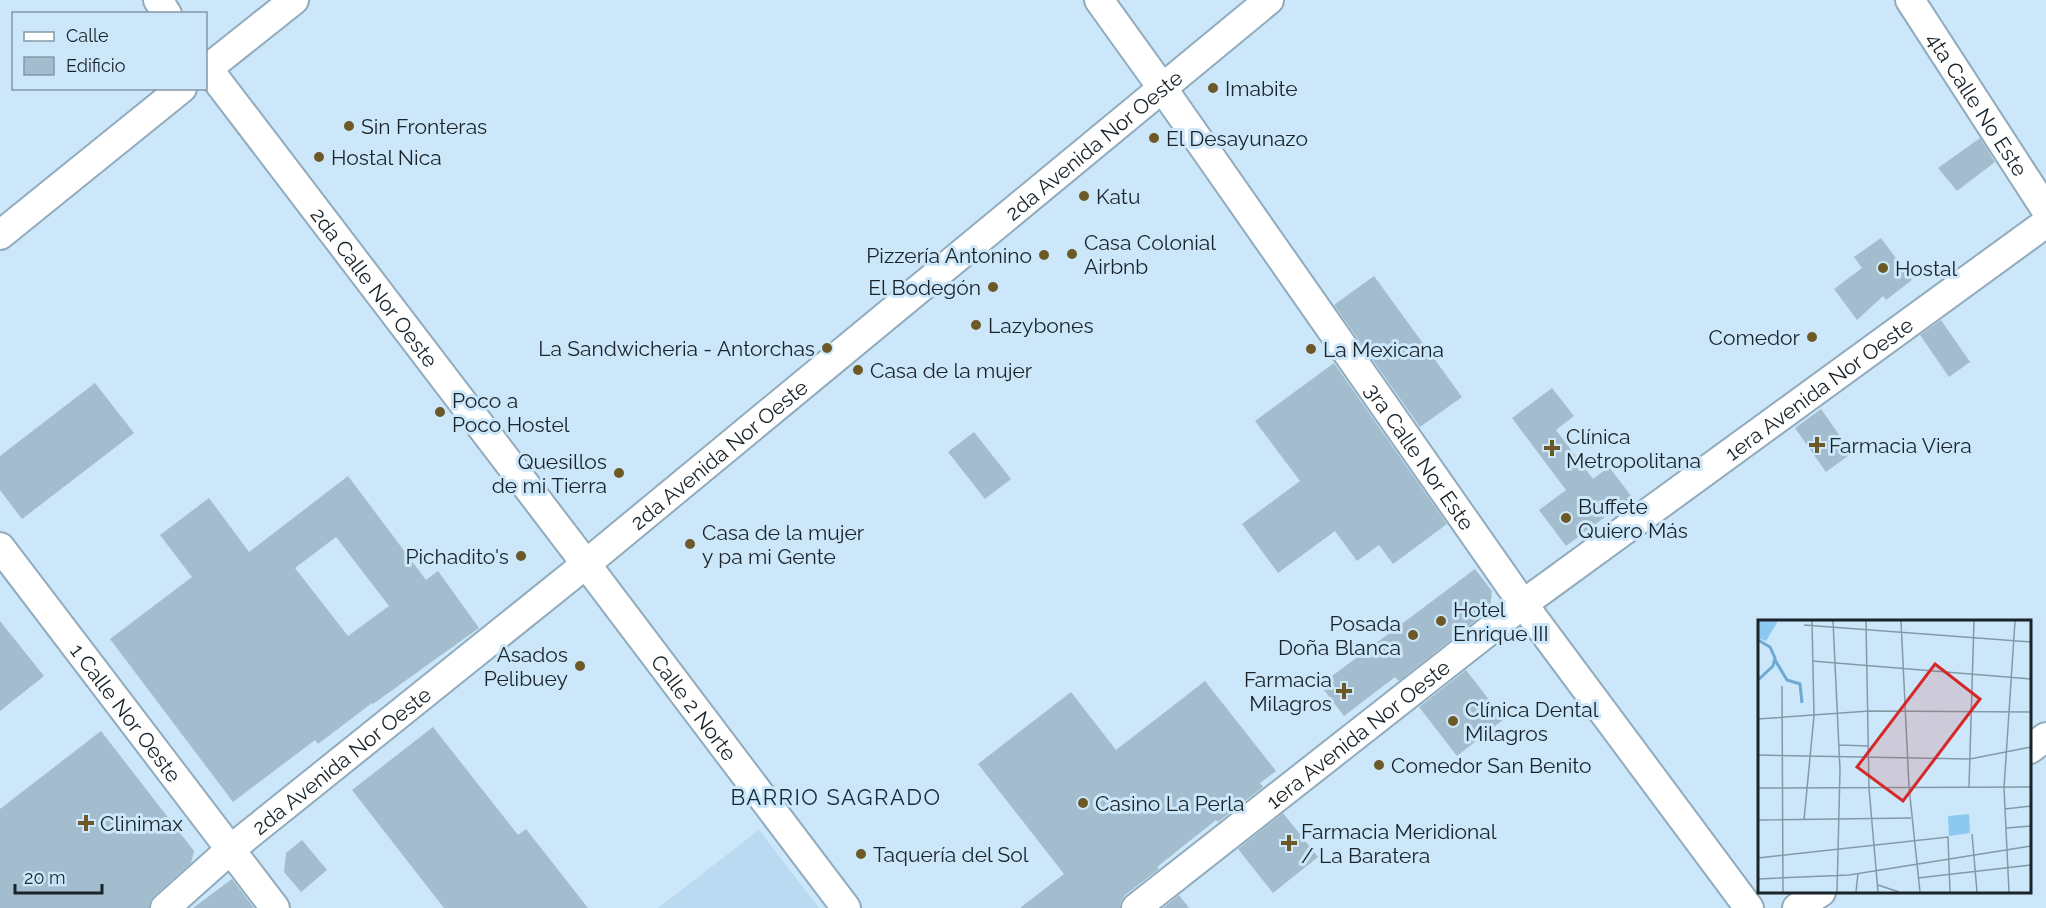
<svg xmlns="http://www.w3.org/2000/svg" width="2046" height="908" viewBox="0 0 2046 908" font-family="Raleway,sans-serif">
<rect width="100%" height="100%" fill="#cce7fa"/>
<path fill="#b9daf1" d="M 759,830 L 819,908 L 658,908 Z"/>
<path fill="#a3bdcf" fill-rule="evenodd" d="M 1980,138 L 1995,162 L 1957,191 L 1938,168 Z
M 1881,238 L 1912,280 L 1886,300 L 1883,296 L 1857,320 L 1834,289 L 1862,268 L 1854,257 Z
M 1374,276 L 1462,397 L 1420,427 L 1334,305 Z
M 1941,320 L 1970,362 L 1949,377 L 1920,335 Z
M 1334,363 L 1447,524 L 1393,564 L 1379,545 L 1357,561 L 1335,531 L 1278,573 L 1242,524 L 1300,481 L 1255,421 Z
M 95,383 L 134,433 L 22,519 L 0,490 L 0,456 Z
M 1552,388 L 1574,416 L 1556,430 L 1593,479 L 1609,467 L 1632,497 L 1566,546 L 1539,510 L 1566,490 L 1512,418 Z
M 1821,409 L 1852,453 L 1826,472 L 1795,428 Z
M 974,432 L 1011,479 L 985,499 L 948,452 Z
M 348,476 L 426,580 L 438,571 L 479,628 L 373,704 L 372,703 L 318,744 L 315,740 L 233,802 L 110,639 L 192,577 L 160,535 L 209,498 L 249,552 ZM 336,537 L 389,606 L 348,636 L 295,568 Z
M 1475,569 L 1492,591 L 1490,609 L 1399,681 L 1395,677 L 1344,716 L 1320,685 Z
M 0,621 L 44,676 L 0,711 Z
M 1466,670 L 1504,719 L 1457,756 L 1419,707 Z
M 1205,681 L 1276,771 L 1260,783 L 1263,787 L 1218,822 L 1216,820 L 1157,867 L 1159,869 L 1125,895 L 1121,901 L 1120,908 L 1020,908 L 1064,874 L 978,764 L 1071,692 L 1116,750 Z
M 433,727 L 518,835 L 526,829 L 588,908 L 444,908 L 352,790 Z
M 101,731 L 194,851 L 191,863 L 154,896 L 150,902 L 149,908 L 0,908 L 0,809 Z
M 1283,813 L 1318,857 L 1273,893 L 1238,849 Z
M 302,840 L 327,870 L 301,892 L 284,872 L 286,853 Z
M 232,879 L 254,908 L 193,908 Z
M 1179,895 L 1189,908 L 1163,908 Z"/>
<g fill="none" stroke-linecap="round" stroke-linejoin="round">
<defs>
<g id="minor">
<path d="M 158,0 L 167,14"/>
<path id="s1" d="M 1099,0 L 1163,89 L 1523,604 L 1749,908"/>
<path id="s2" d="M 1910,0 L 2046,210"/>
<path id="s3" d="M 206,66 L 586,564 L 846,908"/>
<path d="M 206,70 L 294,0"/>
<path d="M 0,235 L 182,88"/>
<path id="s4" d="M 0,547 L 275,908"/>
<path d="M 2030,749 L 2046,737"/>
<path id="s5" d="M 165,908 L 231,849 L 586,564 L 1269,0"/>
<path id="s6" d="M 1136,908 L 1523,604 L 2046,223"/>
<path d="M 1797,908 L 1821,892"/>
</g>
</defs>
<use href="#minor" stroke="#91abbd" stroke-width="32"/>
<use href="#minor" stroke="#fff" stroke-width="28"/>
</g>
<g fill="#6c5927" stroke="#cce7fa" stroke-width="2">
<circle cx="1213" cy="88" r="6"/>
<circle cx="349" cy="126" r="6"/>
<circle cx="1154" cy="138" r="6"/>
<circle cx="319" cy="157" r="6"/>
<circle cx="1084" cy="196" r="6"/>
<circle cx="1072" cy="254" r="6"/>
<circle cx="1044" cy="255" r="6"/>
<circle cx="1883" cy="268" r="6"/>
<circle cx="993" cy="287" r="6"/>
<circle cx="976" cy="325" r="6"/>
<circle cx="1812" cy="337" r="6"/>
<circle cx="827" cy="348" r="6"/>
<circle cx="1311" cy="349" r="6"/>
<circle cx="858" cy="370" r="6"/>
<circle cx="440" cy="412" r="6"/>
<path d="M1814 436h6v6h6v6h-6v6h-6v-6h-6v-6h6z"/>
<path d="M1549 439h6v6h6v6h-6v6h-6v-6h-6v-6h6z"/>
<circle cx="619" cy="473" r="6"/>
<circle cx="1566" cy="518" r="6"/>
<circle cx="690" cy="544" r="6"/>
<circle cx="521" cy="556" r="6"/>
<circle cx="1441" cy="621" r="6"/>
<circle cx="1413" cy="635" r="6"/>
<circle cx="580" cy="666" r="6"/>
<path d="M1341 682h6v6h6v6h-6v6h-6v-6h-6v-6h6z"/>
<circle cx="1453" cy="721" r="6"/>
<circle cx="1379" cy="765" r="6"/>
<circle cx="1083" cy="803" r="6"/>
<path d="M83 814h6v6h6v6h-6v6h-6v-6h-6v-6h6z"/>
<path d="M1286 834h6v6h6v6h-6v6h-6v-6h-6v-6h6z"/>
<circle cx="861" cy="854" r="6"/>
</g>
<g text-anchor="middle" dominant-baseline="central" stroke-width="6" stroke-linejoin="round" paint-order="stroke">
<g font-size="21" fill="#192329" stroke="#cce7fa" text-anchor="start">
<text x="1225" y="88">Imabite</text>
<text x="361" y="126">Sin Fronteras</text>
<text x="1166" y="138">El Desayunazo</text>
<text x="331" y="157">Hostal Nica</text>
<text x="1096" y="196">Katu</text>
<text x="1084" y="242">Casa Colonial<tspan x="1084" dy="24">Airbnb</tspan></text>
<text x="1032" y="255" text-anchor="end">Pizzería Antonino</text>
<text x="1895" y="268">Hostal</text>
<text x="981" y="287" text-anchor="end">El Bodegón</text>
<text x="988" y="325">Lazybones</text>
<text x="1800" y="337" text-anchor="end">Comedor</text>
<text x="815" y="348" text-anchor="end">La Sandwicheria - Antorchas</text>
<text x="1323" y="349">La Mexicana</text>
<text x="870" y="370">Casa de la mujer</text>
<text x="452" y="400">Poco a<tspan x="452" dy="24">Poco Hostel</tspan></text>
<text x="1566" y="436">Clínica<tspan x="1566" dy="24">Metropolitana</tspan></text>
<text x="1829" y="445">Farmacia Viera</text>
<text x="607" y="461" text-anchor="end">Quesillos<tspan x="607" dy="24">de mi Tierra</tspan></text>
<text x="1578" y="506">Buffete<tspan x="1578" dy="24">Quiero Más</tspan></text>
<text x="702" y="532">Casa de la mujer<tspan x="702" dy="24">y pa mi Gente</tspan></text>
<text x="509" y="556" text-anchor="end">Pichadito's</text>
<text x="1453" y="609">Hotel<tspan x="1453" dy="24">Enrique III</tspan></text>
<text x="1401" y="623" text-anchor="end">Posada<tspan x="1401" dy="24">Doña Blanca</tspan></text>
<text x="568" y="654" text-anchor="end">Asados<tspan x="568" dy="24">Pelibuey</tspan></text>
<text x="1332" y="679" text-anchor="end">Farmacia<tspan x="1332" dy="24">Milagros</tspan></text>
<text x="1465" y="709">Clínica Dental<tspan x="1465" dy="24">Milagros</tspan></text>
<text x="1391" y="765">Comedor San Benito</text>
<text x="1095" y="803">Casino La Perla</text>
<text x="100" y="823">Clinimax</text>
<text x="1301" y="831">Farmacia Meridional<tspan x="1301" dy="24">/ La Baratera</tspan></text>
<text x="873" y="854">Taquería del Sol</text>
</g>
<g font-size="21" fill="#192329" stroke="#cce7fa">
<text stroke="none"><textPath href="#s2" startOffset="124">4ta Calle No Este</textPath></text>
<text stroke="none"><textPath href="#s5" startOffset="1202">2da Avenida Nor Oeste</textPath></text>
<text stroke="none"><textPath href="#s3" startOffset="278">2da Calle Nor Oeste</textPath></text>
<text stroke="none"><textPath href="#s6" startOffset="858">1era Avenida Nor Oeste</textPath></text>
<text stroke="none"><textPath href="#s5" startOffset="716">2da Avenida Nor Oeste</textPath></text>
<text stroke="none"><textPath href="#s1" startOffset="558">3ra Calle Nor Este</textPath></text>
<text stroke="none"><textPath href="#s3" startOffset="806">Calle 2 Norte</textPath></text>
<text stroke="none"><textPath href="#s4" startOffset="208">1 Calle Nor Oeste</textPath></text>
<text stroke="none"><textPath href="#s6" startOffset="282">1era Avenida Nor Oeste</textPath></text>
<text stroke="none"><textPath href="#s5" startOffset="230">2da Avenida Nor Oeste</textPath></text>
</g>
<g font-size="22" letter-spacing="1.5" fill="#152c3a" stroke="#cce7fa">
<text x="836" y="797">BARRIO SAGRADO</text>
</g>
</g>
<g transform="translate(1758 620)">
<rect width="273" height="273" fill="#cce7fa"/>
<path d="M 0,1 L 20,1 L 8,21 L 0,18 ZM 211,194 L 212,213 L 191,216 L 190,196 Z" fill="#8cc8f0"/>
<path fill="none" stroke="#6da9d1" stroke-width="3" d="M 0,20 L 12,27 L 17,38 L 15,46 L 0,60M 17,40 L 29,60 L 42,64 L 44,83"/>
<path fill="none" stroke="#8499a6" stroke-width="1.5" d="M 75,1 L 82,150 L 79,272M 108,1 L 111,168 L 120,272M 143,1 L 151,167 L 162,272M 46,5 L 273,22M 54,41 L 273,59M 24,66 L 25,272M 0,99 L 111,91 L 273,92M 81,125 L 110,126M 0,135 L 212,139 L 273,127M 211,167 L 216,1M 0,168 L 273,167M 247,189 L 273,186M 0,200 L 153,198M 46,200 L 56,96 L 54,1M 248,208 L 273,206M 214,214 L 219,272M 0,238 L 190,217 L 192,272M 160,258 L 273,245M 0,259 L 91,255 L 273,226M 120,265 L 141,272M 98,272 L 100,253M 251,272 L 246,168 L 257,1"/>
<path fill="#d62828" fill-opacity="0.15" stroke="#d62828" stroke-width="3" d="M 177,44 L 222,79 L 145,181 L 99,147 Z"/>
<rect width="273" height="273" fill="none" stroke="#192329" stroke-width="3"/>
</g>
<rect x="12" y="12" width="195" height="78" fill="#cce7fa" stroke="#8499a6" stroke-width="1.5"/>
<rect x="24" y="32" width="30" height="9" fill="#ffffff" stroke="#8499a6" stroke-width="1.5"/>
<text x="66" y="42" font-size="18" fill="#192329">Calle</text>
<rect x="24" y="57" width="30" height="18" fill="#a3bdcf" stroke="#8499a6" stroke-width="1.5"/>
<text x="66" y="72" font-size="18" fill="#192329">Edificio</text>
<path d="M15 884v9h87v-9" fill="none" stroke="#192329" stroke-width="3"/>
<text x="24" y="884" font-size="18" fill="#192329" stroke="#cce7fa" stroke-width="4.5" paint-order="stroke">20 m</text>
</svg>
